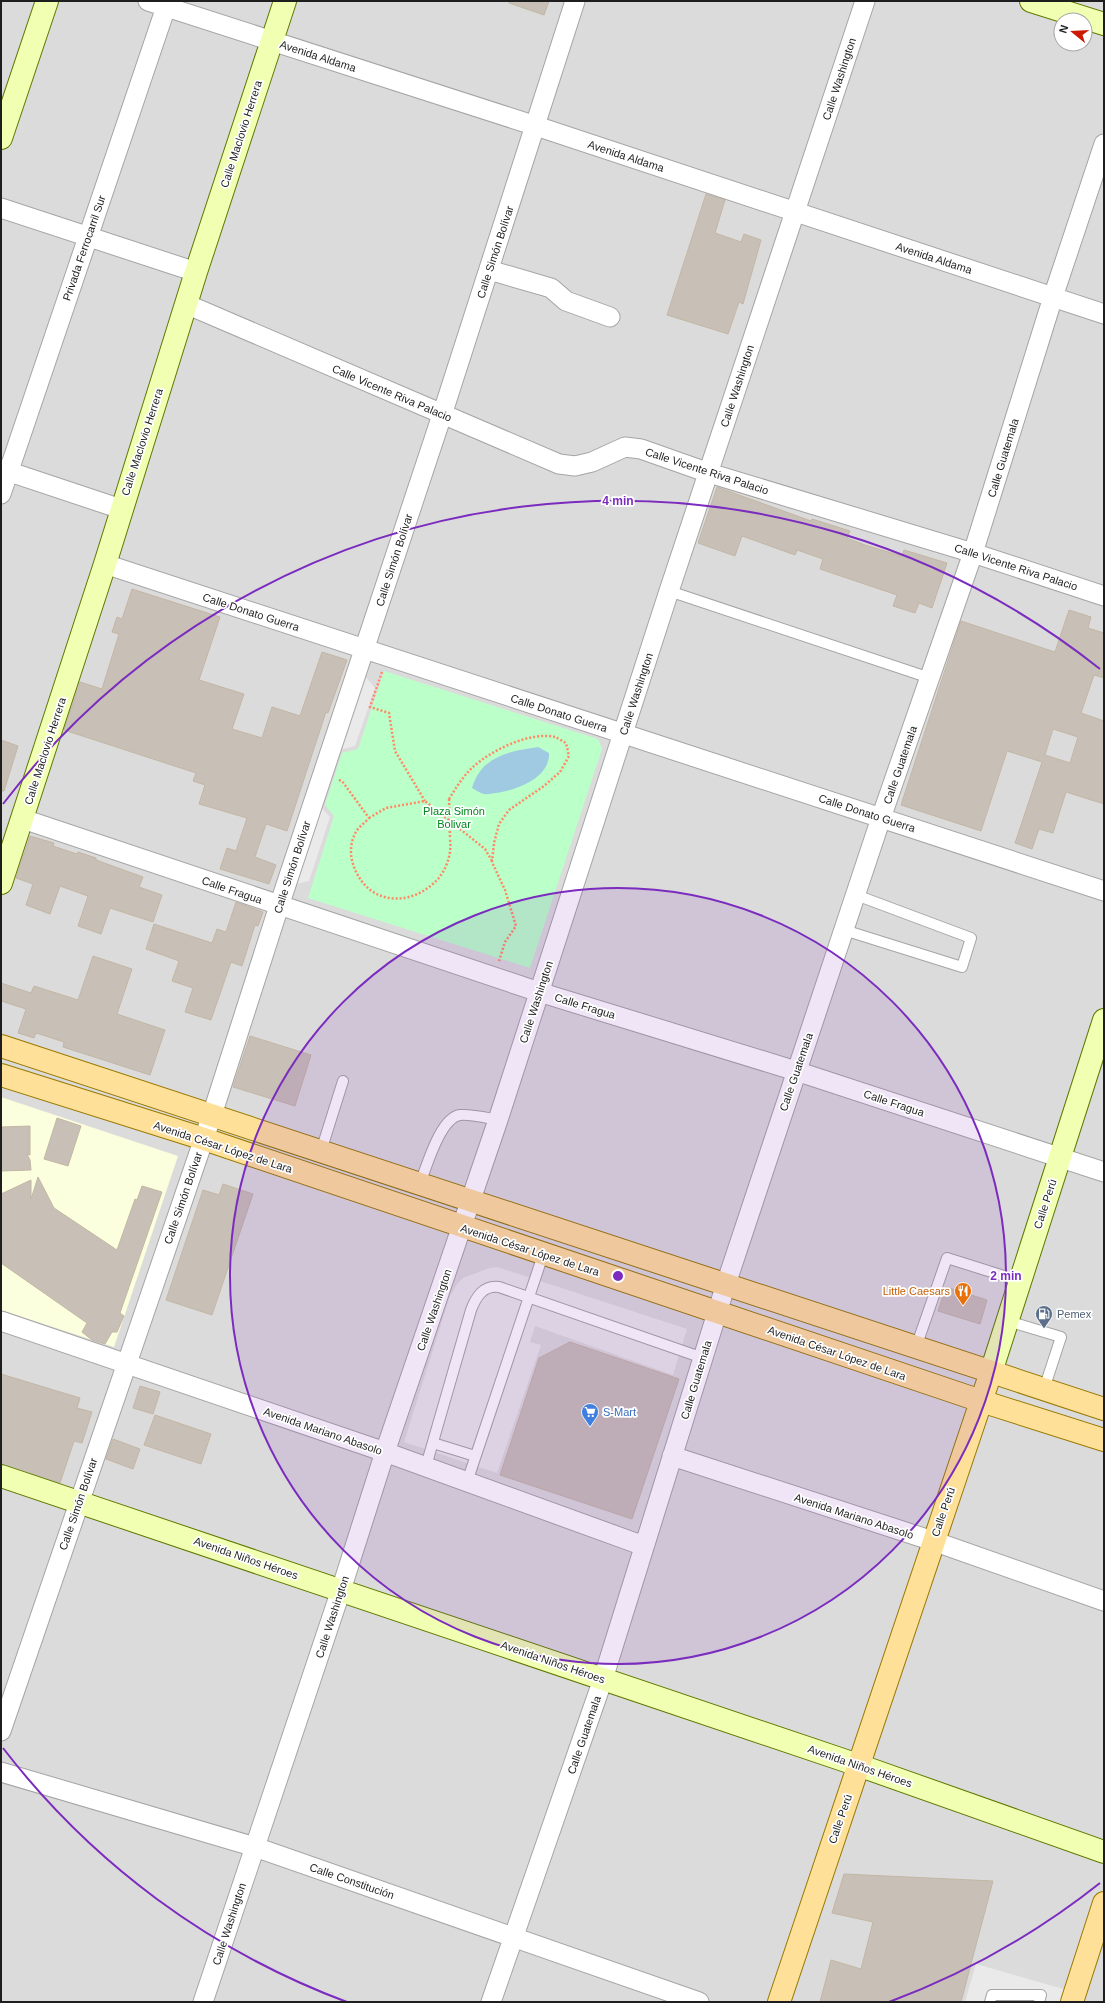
<svg xmlns="http://www.w3.org/2000/svg" width="1105" height="2003" viewBox="0 0 1105 2003" font-family="Arial,sans-serif">
<rect width="100%" height="100%" fill="#f0ede3"/>
<path fill="#dcdbdb" fill-rule="evenodd" d="M 1,1 L 1104,1 L 1104,2002 L 1,2002 ZM 1061,20 L 1085,20 L 1085,44 L 1061,44 Z"/>
<path fill="#fbffdd" d="M 1,1097 L 178,1156 L 114,1347 L 1,1310 Z"/>
<path fill="#bbffc9" d="M 384,671 L 598,739 L 602,749 L 530,968 L 308,898 L 334,816 L 325,805 L 342,753 L 358,749 Z"/>
<path fill="#eaeaea" d="M 364,675 L 375,688 L 355,746 L 339,750 Z
M 320,806 L 330,817 L 309,881 L 292,885 Z
M 497,1267 L 687,1329 L 673,1375 L 535,1326 L 530,1342 L 541,1345 L 497,1473 L 404,1442 L 450,1296 L 457,1284 L 463,1278 L 490,1268 Z
M 976,1964 L 1067,1990 L 1063,2002 L 965,2002 Z"/>
<path fill="#9fcae2" d="M 538,747 L 549,753 C 550,778 517,790 496,793 C 492,793 487,795 484,794 C 480,793 476,790 472,788 C 481,756 510,751 538,747 Z"/>
<path fill="#c8c0b6" stroke="#c3b6a4" fill-rule="evenodd" d="M 509,1 L 549,1 L 544,15 L 509,3 Z
M 706,194 L 725,200 L 715,233 L 741,242 L 744,234 L 761,240 L 743,304 L 739,302 L 728,334 L 667,315 Z
M 717,487 L 811,521 L 812,519 L 850,531 L 847,538 L 865,545 L 902,556 L 904,550 L 947,563 L 932,608 L 919,603 L 915,613 L 893,606 L 897,595 L 820,569 L 823,559 L 797,550 L 795,555 L 742,536 L 735,556 L 698,543 Z
M 132,589 L 220,617 L 199,680 L 244,694 L 232,729 L 262,738 L 272,707 L 300,716 L 322,652 L 347,660 L 328,713 L 326,712 L 287,831 L 266,824 L 255,857 L 276,865 L 269,884 L 220,869 L 227,848 L 236,851 L 247,818 L 199,804 L 205,785 L 193,781 L 196,773 L 64,730 L 80,682 L 102,689 L 119,634 L 112,632 L 117,617 L 122,619 Z
M 1069,610 L 1091,617 L 1088,628 L 1104,633 L 1104,678 L 1094,675 L 1081,713 L 1104,721 L 1104,804 L 1066,792 L 1053,833 L 1039,829 L 1032,849 L 1015,843 L 1042,762 L 1007,751 L 981,831 L 901,805 L 961,621 L 1055,652 ZM 1053,729 L 1078,737 L 1070,763 L 1045,755 Z
M 1,740 L 18,746 L 4,791 L 1,791 Z
M 30,836 L 54,843 L 53,846 L 77,854 L 78,852 L 96,858 L 96,860 L 143,877 L 139,887 L 162,895 L 153,922 L 110,908 L 101,934 L 78,926 L 88,896 L 60,886 L 50,914 L 26,905 L 33,884 L 16,878 Z
M 236,902 L 263,912 L 258,926 L 255,925 L 242,966 L 231,962 L 211,1020 L 185,1012 L 193,988 L 172,981 L 179,961 L 146,949 L 154,924 L 212,943 L 217,929 L 226,932 Z
M 93,956 L 132,969 L 117,1014 L 165,1030 L 150,1075 L 63,1047 L 64,1042 L 36,1033 L 34,1038 L 18,1033 L 26,1009 L 1,1001 L 1,983 L 31,993 L 34,986 L 78,1000 Z
M 250,1036 L 311,1055 L 295,1106 L 233,1087 Z
M 57,1118 L 81,1126 L 68,1166 L 44,1159 Z
M 30,1126 L 30,1155 L 27,1154 L 30,1160 L 31,1170 L 1,1171 L 1,1127 Z
M 38,1177 L 54,1208 L 117,1250 L 135,1199 L 137,1200 L 142,1186 L 162,1192 L 120,1313 L 124,1316 L 117,1332 L 112,1332 L 105,1344 L 92,1340 L 82,1332 L 87,1323 L 1,1263 L 1,1194 L 31,1180 L 31,1199 Z
M 223,1184 L 253,1194 L 212,1315 L 166,1300 L 203,1190 L 219,1195 Z
M 946,1287 L 987,1300 L 980,1324 L 938,1311 Z
M 570,1342 L 679,1379 L 632,1519 L 500,1475 L 539,1358 Z
M 1,1374 L 80,1398 L 77,1408 L 92,1412 L 82,1443 L 74,1441 L 60,1483 L 1,1464 Z
M 140,1386 L 160,1392 L 153,1414 L 133,1408 Z
M 155,1415 L 211,1434 L 201,1464 L 144,1445 Z
M 113,1439 L 140,1449 L 133,1469 L 106,1459 Z
M 844,1874 L 993,1881 L 961,2002 L 820,2002 L 831,1960 L 861,1969 L 873,1922 L 832,1913 Z"/>
<g fill="none" stroke-linecap="round" stroke-linejoin="round">
<defs>
<path id="lane" d="M 669,591 L 930,678
M 844,930 L 962,967 L 971,938 L 856,895
M 321,1151 L 343,1081
M 420,1183 C 427,1166 440,1118 460,1115 C 472,1114 487,1118 498,1120
M 1008,1321 L 1061,1337 L 1044,1389
M 916,1347 L 947,1258 L 1020,1281
M 433,1443 L 475,1456
M 426,1466 L 471,1310 C 476,1297 483,1285 499,1287 L 703,1358
M 467,1482 L 543,1255
M 990,2002 L 992,1995 L 1041,1995 L 1039,2002"/>
<path id="street" d="M 148,1 L 536,126 L 1104,314
M 1,208 L 196,272
M 489,270 L 551,288 L 566,301 L 610,317
M 186,304 L 559,464 L 575,466 L 592,462 L 625,447 L 641,449 L 709,473 L 973,553 L 1104,596
M 1,469 L 121,509
M 1,494 L 168,1
M 105,564 L 1104,891
M 23,819 L 539,992 L 796,1071 L 1104,1172
M 1,1321 L 385,1452 L 644,1546
M 672,1456 L 933,1541 L 1104,1601
M 1,1731 L 212,1115 L 279,906 L 442,415 L 575,1
M 1,1772 L 255,1847 L 699,2002
M 203,2002 L 341,1590 L 385,1452 L 498,1120 L 669,591 L 865,1
M 491,2002 L 603,1679 L 726,1284 L 881,818 L 973,553 L 1053,297 L 1104,144"/>
<path id="secondary" d="M 1031,1 L 1104,24
M 1,138 L 47,1
M 1,883 L 105,564 L 196,272 L 285,1
M 991,1372 L 1104,1020
M 1,1476 L 858,1765 L 1104,1852"/>
<path id="primary" d="M 1,1046 L 1104,1409
M 1,1075 L 204,1139 L 981,1401 L 1104,1440
M 779,2002 L 991,1372
M 1072,2002 L 1104,1903"/>
</defs>
<use href="#lane" stroke="#a5a5a5" stroke-width="12"/>
<use href="#street" stroke="#a5a5a5" stroke-width="21"/>
<use href="#secondary" stroke="#5d7a00" stroke-width="24"/>
<use href="#primary" stroke="#987900" stroke-width="24"/>
<path stroke="#ff8965" stroke-width="2.5" stroke-dasharray="2 2" stroke-linecap="butt" d="M 382,672 L 370,707 L 389,713 L 395,751 L 425,801
M 339,780 L 342,781 L 369,818 C 365,823 357,828 355,834 C 350,843 350,855 353,864 C 366,905 410,909 438,879 C 447,868 452,853 450,839
M 449,799 C 456,788 463,776 473,767 C 490,751 530,731 555,737 C 558,738 562,741 566,743 L 569,756 L 560,772 L 544,786 L 509,810 L 499,824 L 494,843 L 492,862 L 505,890 L 516,926 L 505,942 L 499,961
M 369,818 L 386,808 L 425,801 L 485,849 L 492,861"/>
<use href="#lane" stroke="#fff" stroke-width="10"/>
<use href="#street" stroke="#fff" stroke-width="19"/>
<use href="#secondary" stroke="#f1ffb2" stroke-width="22"/>
<use href="#primary" stroke="#ffe099" stroke-width="22"/>
<path stroke="#ff8965" stroke-width="2.5" stroke-dasharray="2 2" stroke-linecap="butt" d="M 449,799 L 450,839"/>
</g>
<circle cx="618" cy="1276" r="388" fill="#7b2cbf" fill-opacity=".12"/>
<g fill="none" stroke="#7b2cbf" stroke-width="2">
<circle cx="618" cy="1276" r="388"/>
<path d="M1100 1883A775 775 0 0 1 889 2002M347 2002A775 775 0 0 1 3 1748M3 804A775 775 0 0 1 1100 669"/>
</g>
<defs>
<symbol id="restaurant-pin" viewBox="-11 -11 22 30"><path d="M0 17L-7.5 6A9.5 9.5 0 1 1 7.5 6Z" fill="#e8710a" stroke="#fff"/><path d="M-5-6h1v4h1v-4h1v4h1v-4h1v5L-1.5 .5V6h-2V.5L-5-1ZM5-6V6H3V1.5H1.5Q1.5-4 5-6Z" fill="#fff"/></symbol>
<symbol id="fuel-pin" viewBox="-11 -11 22 30"><path d="M0 17L-7.5 6A9.5 9.5 0 1 1 7.5 6Z" fill="#5c6f8a" stroke="#fff"/><path d="M-5.5-6h7V0h2V4h1.3V-2.5L3-4.5l.8-.8L6-3V5H2.5V1h-1V6h-7ZM-4.2-4.7v3.2H.2V-4.7Z" fill="#fff"/></symbol>
<symbol id="supermarket-pin" viewBox="-11 -11 22 30"><path d="M0 17L-7.5 6A9.5 9.5 0 1 1 7.5 6Z" fill="#3f7fe0" stroke="#fff"/><path d="M-6-5.5h2.5l.6 2H6L4.5 2H-2.5L-4.4-4H-6ZM-1.5 3.2a1.3 1.3 0 1 0 .1 0ZM3 3.2a1.3 1.3 0 1 0 .1 0Z" fill="#fff"/></symbol>
</defs>
<g fill-rule="evenodd">
<use href="#restaurant-pin" x="953" y="1281" width="20" height="27"/>
<use href="#fuel-pin" x="1034" y="1304" width="20" height="27"/>
<use href="#supermarket-pin" x="580" y="1402" width="20" height="27"/>
</g>
<g text-anchor="middle" dominant-baseline="central" stroke-width="3.5" stroke-linejoin="round" paint-order="stroke">
<g font-size="11" fill="#1e1e1e" stroke="#fff">
<text transform="translate(318 56) rotate(18)">Avenida Aldama</text>
<text transform="translate(839 79) rotate(-72)">Calle Washington</text>
<text transform="translate(241 134) rotate(-72)">Calle Maclovio Herrera</text>
<text transform="translate(626 156) rotate(18)">Avenida Aldama</text>
<text transform="translate(84 248) rotate(-71)">Privada Ferrocarril Sur</text>
<text transform="translate(495 252) rotate(-72)">Calle Simón Bolívar</text>
<text transform="translate(934 258) rotate(18)">Avenida Aldama</text>
<text transform="translate(737 386) rotate(-72)">Calle Washington</text>
<text transform="translate(392 393) rotate(23)">Calle Vicente Riva Palacio</text>
<text transform="translate(142 442) rotate(-72)">Calle Maclovio Herrera</text>
<text transform="translate(1003 458) rotate(-73)">Calle Guatemala</text>
<text transform="translate(707 471) rotate(18)">Calle Vicente Riva Palacio</text>
<text transform="translate(394 560) rotate(-72)">Calle Simón Bolívar</text>
<text transform="translate(1016 567) rotate(18)">Calle Vicente Riva Palacio</text>
<text transform="translate(251 612) rotate(18)">Calle Donato Guerra</text>
<text transform="translate(636 694) rotate(-72)">Calle Washington</text>
<text transform="translate(559 713) rotate(18)">Calle Donato Guerra</text>
<text transform="translate(45 751) rotate(-72)">Calle Maclovio Herrera</text>
<text transform="translate(900 765) rotate(-71)">Calle Guatemala</text>
<text transform="translate(867 813) rotate(18)">Calle Donato Guerra</text>
<text transform="translate(292 867) rotate(-72)">Calle Simón Bolívar</text>
<text transform="translate(232 890) rotate(19)">Calle Fragua</text>
<text transform="translate(536 1002) rotate(-72)">Calle Washington</text>
<text transform="translate(585 1006) rotate(17)">Calle Fragua</text>
<text transform="translate(796 1072) rotate(-71)">Calle Guatemala</text>
<text transform="translate(894 1103) rotate(18)">Calle Fragua</text>
<text transform="translate(223 1147) rotate(18)">Avenida César López de Lara</text>
<text transform="translate(183 1198) rotate(-71)">Calle Simón Bolívar</text>
<text transform="translate(1045 1204) rotate(-72)">Calle Perú</text>
<text transform="translate(530 1250) rotate(18)">Avenida César López de Lara</text>
<text transform="translate(434 1310) rotate(-71)">Calle Washington</text>
<text transform="translate(837 1353) rotate(19)">Avenida César López de Lara</text>
<text transform="translate(696 1380) rotate(-73)">Calle Guatemala</text>
<text transform="translate(323 1431) rotate(19)">Avenida Mariano Abasolo</text>
<text transform="translate(78 1504) rotate(-71)">Calle Simón Bolívar</text>
<text transform="translate(943 1512) rotate(-71)">Calle Perú</text>
<text transform="translate(854 1516) rotate(18)">Avenida Mariano Abasolo</text>
<text transform="translate(246 1558) rotate(19)">Avenida Niños Héroes</text>
<text transform="translate(332 1617) rotate(-72)">Calle Washington</text>
<text transform="translate(553 1662) rotate(19)">Avenida Niños Héroes</text>
<text transform="translate(584 1735) rotate(-71)">Calle Guatemala</text>
<text transform="translate(860 1766) rotate(19)">Avenida Niños Héroes</text>
<text transform="translate(840 1819) rotate(-71)">Calle Perú</text>
<text transform="translate(352 1881) rotate(19)">Calle Constitución</text>
<text transform="translate(229 1924) rotate(-72)">Calle Washington</text>
</g>
<g font-size="11" fill="#00881d" stroke="#fff">
<text x="454" y="811">Plaza Simón<tspan x="454" dy="13">Bolivar</tspan></text>
</g>
<g font-size="11" fill="#c56008" stroke="#fff" text-anchor="end">
<text x="950" y="1291">Little Caesars</text>
</g>
<g font-size="11" fill="#4e5e75" stroke="#fff" text-anchor="start">
<text x="1057" y="1314">Pemex</text>
</g>
<g font-size="11" fill="#366cbe" stroke="#fff" text-anchor="start">
<text x="603" y="1412">S-Mart</text>
</g>
</g>
<circle cx="618" cy="1276" r="6" fill="#7b2cbf" stroke="#fff" stroke-width="2"/>
<g font-size="12" text-anchor="middle" font-weight="bold" fill="#7b2cbf" stroke="#fff" stroke-width="3.5" stroke-linejoin="round" paint-order="stroke">
<text x="618" y="505">4 min</text>
<text x="1006" y="1280">2 min</text>
</g>
<rect width="1105" height="2003" fill="none" stroke="#1e1e1e" stroke-width="4"/>
<g transform="translate(1073 32) rotate(288)"><circle r="19" fill="#ffffff" stroke="#a5a5a5"/>
<path d="M0-3L7 15L0 10L-7 15Z" fill="#cc1a00"/>
<text y="-6" font-size="11" font-weight="bold" text-anchor="middle" fill="#1e1e1e">N</text>
</g>
</svg>
